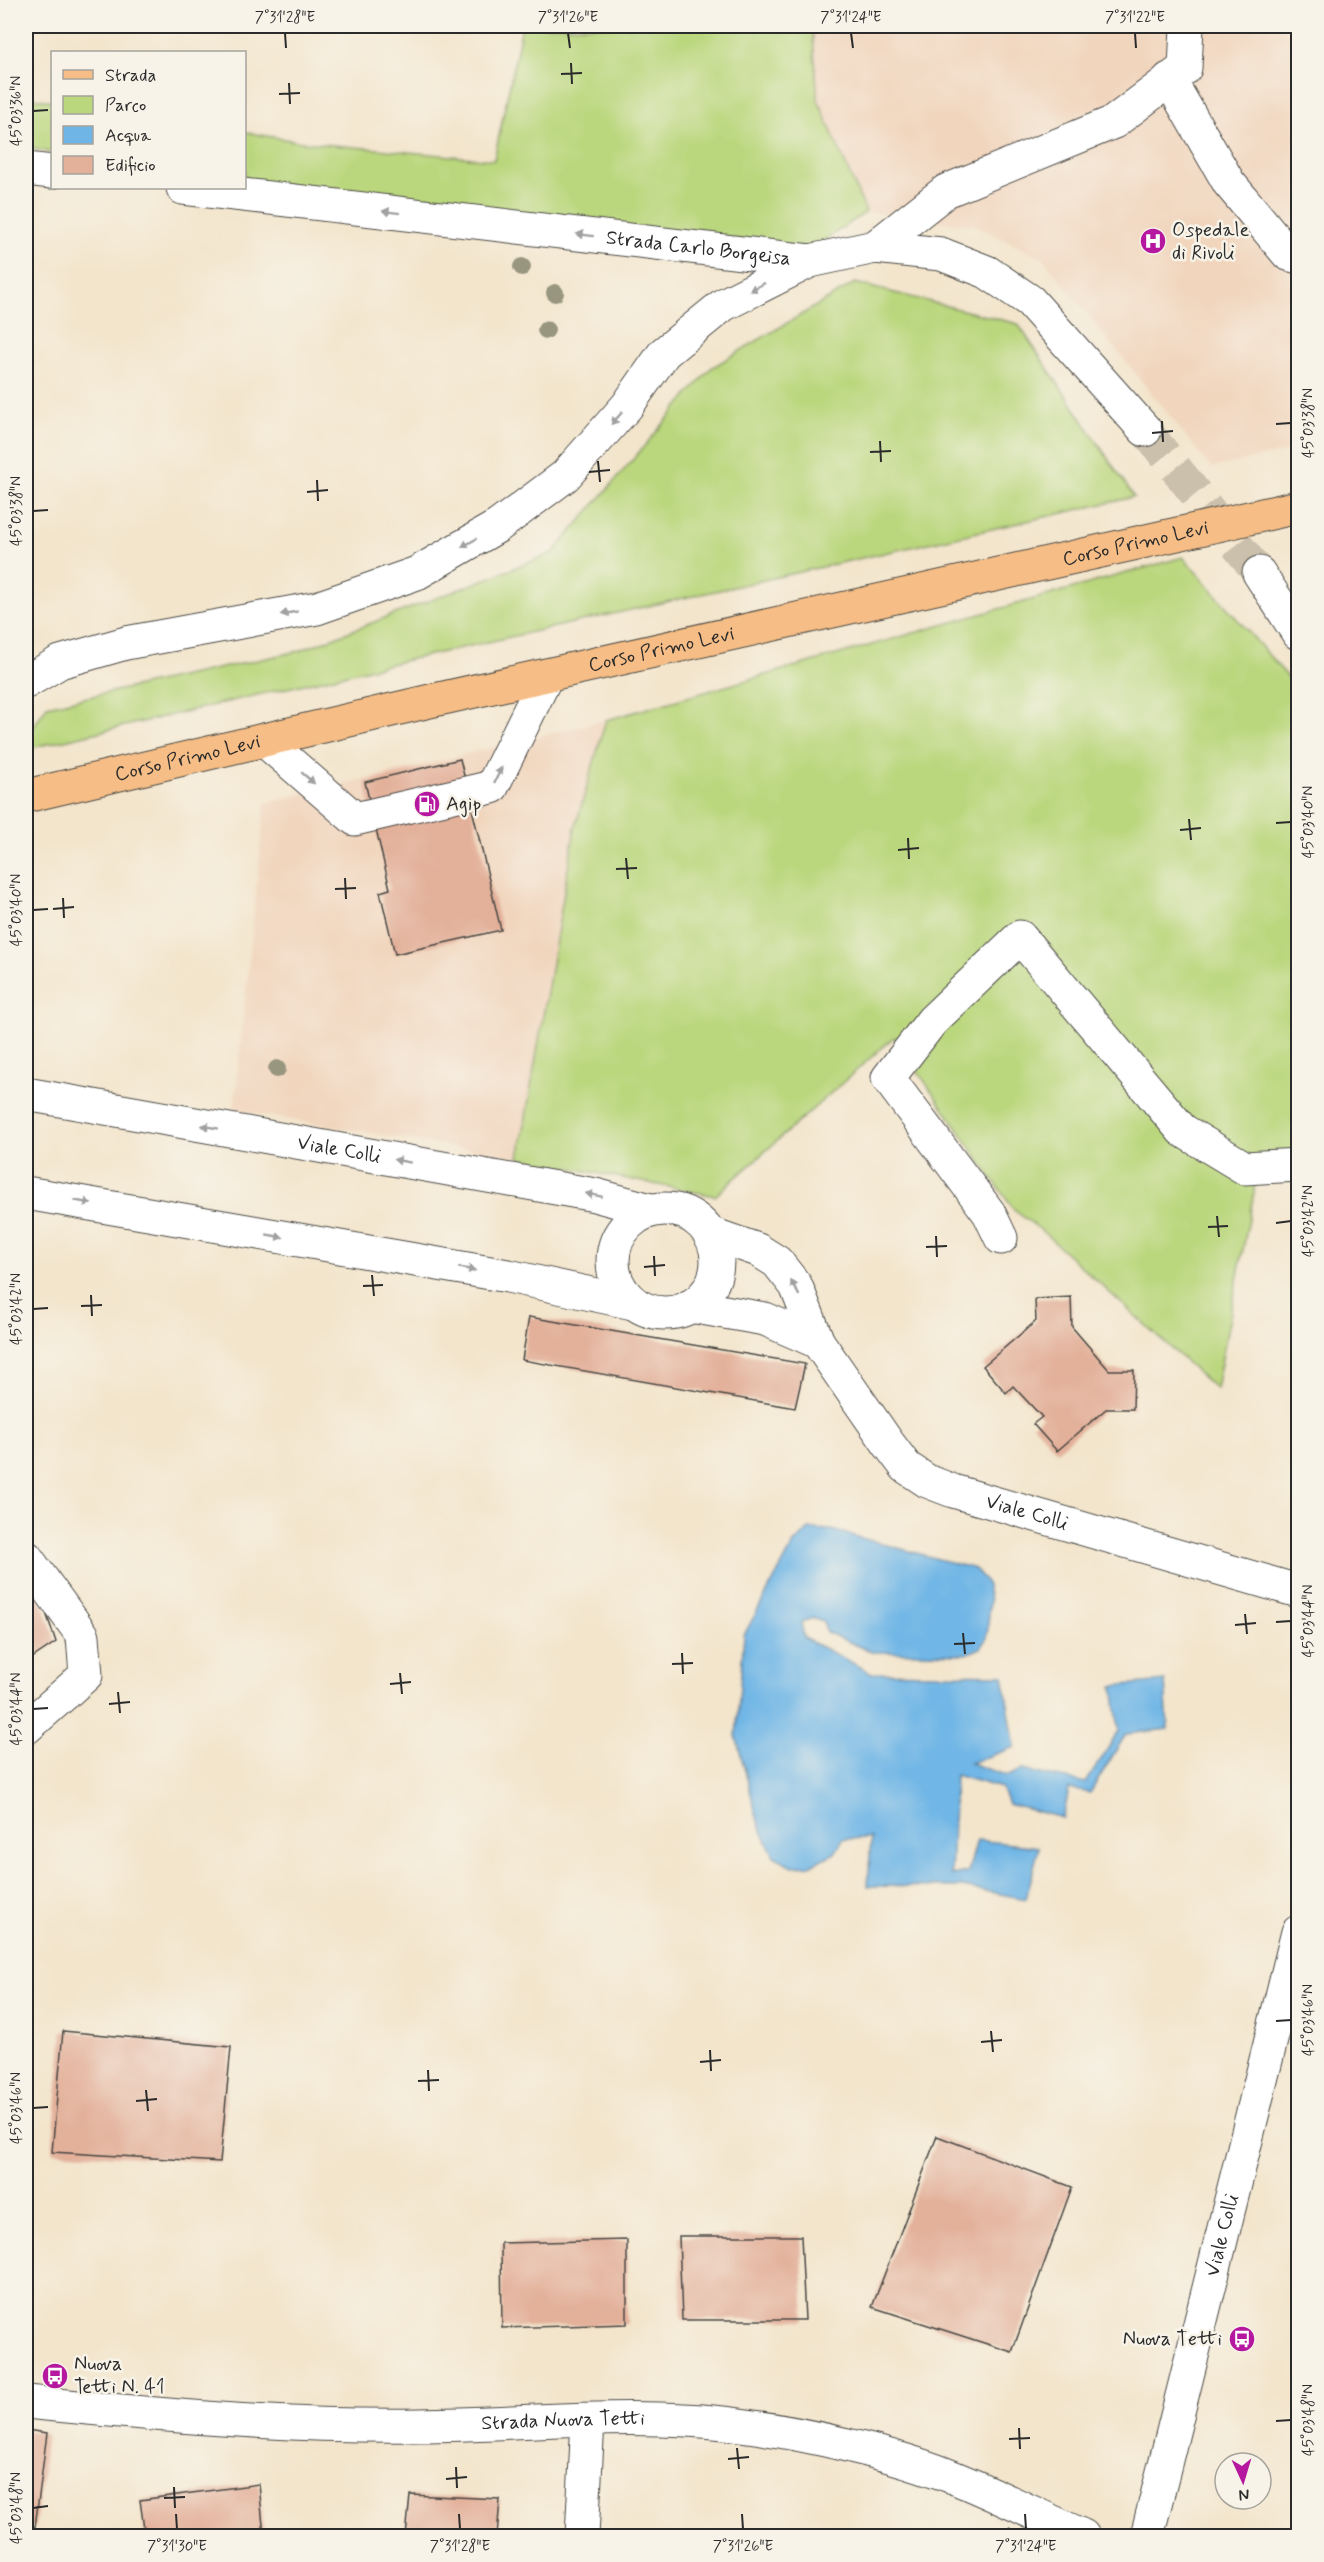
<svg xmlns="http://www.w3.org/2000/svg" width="1324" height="2562" viewBox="0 0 1324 2562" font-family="Mynerve,sans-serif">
<rect width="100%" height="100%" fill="#f7f3e8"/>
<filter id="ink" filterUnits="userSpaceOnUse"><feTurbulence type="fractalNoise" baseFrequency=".0167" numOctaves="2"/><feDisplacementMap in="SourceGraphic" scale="12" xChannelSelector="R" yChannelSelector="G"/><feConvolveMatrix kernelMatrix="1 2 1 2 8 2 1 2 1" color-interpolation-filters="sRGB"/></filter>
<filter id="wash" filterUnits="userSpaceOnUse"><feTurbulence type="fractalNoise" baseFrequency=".008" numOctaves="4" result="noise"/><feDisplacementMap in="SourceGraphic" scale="24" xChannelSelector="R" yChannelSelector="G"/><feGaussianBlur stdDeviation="1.35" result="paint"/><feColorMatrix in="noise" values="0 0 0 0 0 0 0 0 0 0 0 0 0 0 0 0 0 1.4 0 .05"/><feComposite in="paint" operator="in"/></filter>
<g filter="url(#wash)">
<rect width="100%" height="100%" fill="#f3e5cc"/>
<path fill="#f1d5bd" d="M 812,26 L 1298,26 L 1298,449 L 1211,468 L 1043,258 L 974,225 L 866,212 L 818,100 Z
M 606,720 L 575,828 L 519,1158 L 234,1110 L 265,803 Z"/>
<path fill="#bad77d" stroke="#728154" stroke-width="1.5" d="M 522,26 L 812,26 L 818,100 L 866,212 L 813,248 L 245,185 L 244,132 L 301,142 L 494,160 Z
M 26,97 L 52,101 L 52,153 L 26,147 Z
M 855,283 L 1018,324 L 1134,497 L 403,661 L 26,749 L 26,738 L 47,706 L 299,651 L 553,553 L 711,368 Z
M 1183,557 L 1287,676 L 1298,699 L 1298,1157 L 1260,1161 L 1216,1389 L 1042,1231 L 1014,1210 L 894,1037 L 715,1196 L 519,1158 L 575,828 L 606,720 Z"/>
<path fill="#6fb6e6" stroke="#4d7088" stroke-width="1.5" d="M 809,1529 L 832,1530 L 975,1569 L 986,1582 L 990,1600 L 987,1639 L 981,1648 L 967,1654 L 872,1652 L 826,1632 L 823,1621 L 814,1618 L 801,1622 L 804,1638 L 872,1673 L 1003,1675 L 1015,1747 L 970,1763 L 1008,1776 L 1022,1770 L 1086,1783 L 1119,1731 L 1113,1686 L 1165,1681 L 1168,1729 L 1126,1734 L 1090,1793 L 1069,1789 L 1063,1818 L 1008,1804 L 1001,1788 L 955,1775 L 951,1875 L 968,1872 L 977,1840 L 1039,1847 L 1026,1899 L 963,1887 L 868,1886 L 871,1838 L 843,1839 L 835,1853 L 810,1865 L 792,1866 L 774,1856 L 759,1825 L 736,1736 L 744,1635 L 793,1545 Z"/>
<g id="blocks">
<path fill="#e3b09a" d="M 1001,26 L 1063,26 L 1063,27 L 1001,31 Z
M 460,759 L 501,930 L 395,954 L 380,892 L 390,889 L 365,782 Z
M 1071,1297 L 1072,1327 L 1109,1370 L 1134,1370 L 1133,1409 L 1106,1409 L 1057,1451 L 1033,1424 L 1042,1417 L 1013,1386 L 1006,1393 L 983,1366 L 1036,1321 L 1035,1299 Z
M 529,1317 L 805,1364 L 795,1408 L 522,1360 Z
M 26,1584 L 41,1598 L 56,1642 L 26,1662 Z
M 63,2031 L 231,2047 L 220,2162 L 52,2152 Z
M 937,2136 L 1072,2187 L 1012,2352 L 872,2307 Z
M 679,2236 L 801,2236 L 805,2320 L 682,2320 Z
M 627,2240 L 627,2324 L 502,2328 L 501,2243 Z
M 26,2430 L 47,2433 L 35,2527 L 26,2525 Z
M 259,2484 L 264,2536 L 145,2536 L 140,2500 Z
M 410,2495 L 500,2499 L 497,2536 L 406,2536 Z
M 1009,2528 L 1022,2536 L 1003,2536 Z"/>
</g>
</g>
<g filter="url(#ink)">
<use href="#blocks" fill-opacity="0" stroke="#494743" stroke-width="1.5"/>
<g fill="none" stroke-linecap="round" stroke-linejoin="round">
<path stroke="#cbc0ac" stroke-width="33" stroke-dasharray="33 16" stroke-linecap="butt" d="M 1145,430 L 1259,573"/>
<defs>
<g id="minor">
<path d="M 1169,79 L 1229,183 L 1288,254 L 1298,257"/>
<path d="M 26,169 L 52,172"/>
<path id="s1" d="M 183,188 L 810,261 L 875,247 L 941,254 L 987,272 L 1030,301 L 1145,430"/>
<path d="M 875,247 L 946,191 L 1114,122 L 1185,68 L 1187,26"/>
<path d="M 1259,573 L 1298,633"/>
<path d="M 26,682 L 60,662 L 126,643 L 317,608 L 417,573 L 498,526 L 565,476 L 627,406 L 664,353 L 723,305 L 810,261"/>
<path d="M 264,740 L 355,819 L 492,787 L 547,675"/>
<path id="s2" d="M 26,1094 L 595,1195 L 650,1210"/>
<path d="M 26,1193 L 508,1276 L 633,1303"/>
<circle cx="665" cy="1261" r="52"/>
<path id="s3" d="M 709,1233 L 758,1250 L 777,1262 L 796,1286 L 818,1342 L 888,1443 L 906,1467 L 927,1481 L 953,1491 L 1298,1591"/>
<path d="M 1001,1238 L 989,1213 L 888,1078 L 932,1021 L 1020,937 L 1182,1130 L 1245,1168 L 1298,1165"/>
<path d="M 690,1306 L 765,1319 L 818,1342"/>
<path d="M 26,1557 L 83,1636 L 86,1675 L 26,1728"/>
<path id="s4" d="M 26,2402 C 157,2415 288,2427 420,2425 C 526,2424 634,2411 740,2425 C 803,2433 891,2453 950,2476 C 995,2494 1039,2516 1083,2536"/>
<path d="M 582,2536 L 588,2420"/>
<path id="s5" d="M 1147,2536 L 1298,1932"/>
</g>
<g id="major">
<path id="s6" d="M 26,796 L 430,701 L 1298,507"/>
</g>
</defs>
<use href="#minor" stroke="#494743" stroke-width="35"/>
<use href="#major" stroke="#494743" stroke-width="35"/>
<use href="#minor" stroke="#fff" stroke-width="33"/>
<use href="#major" stroke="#f6be86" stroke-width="33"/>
</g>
<g fill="#99967f">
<circle cx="522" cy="267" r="9"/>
<circle cx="555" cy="293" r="9"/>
<circle cx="546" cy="330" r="9"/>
<circle cx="277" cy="1069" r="9"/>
</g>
<defs><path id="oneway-solid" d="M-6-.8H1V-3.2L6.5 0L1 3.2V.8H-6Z" transform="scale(1.5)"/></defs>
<g fill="#a0a0a0">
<use href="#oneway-solid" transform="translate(391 212) rotate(-173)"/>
<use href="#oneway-solid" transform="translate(585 235) rotate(-173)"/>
<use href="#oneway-solid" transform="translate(757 287) rotate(153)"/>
<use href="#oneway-solid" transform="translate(617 418) rotate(132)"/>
<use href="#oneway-solid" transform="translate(469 543) rotate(150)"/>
<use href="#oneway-solid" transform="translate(289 613) rotate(170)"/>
<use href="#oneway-solid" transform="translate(498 775) rotate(-64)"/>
<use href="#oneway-solid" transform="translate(308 778) rotate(41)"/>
<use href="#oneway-solid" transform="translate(210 1127) rotate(-170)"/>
<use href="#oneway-solid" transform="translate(402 1161) rotate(-170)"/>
<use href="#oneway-solid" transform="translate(594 1195) rotate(-168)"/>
<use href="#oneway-solid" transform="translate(83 1202) rotate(10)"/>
<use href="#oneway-solid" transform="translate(275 1236) rotate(10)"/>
<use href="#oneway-solid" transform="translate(467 1269) rotate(10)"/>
<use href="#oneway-solid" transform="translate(795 1288) rotate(-119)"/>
</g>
</g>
<path fill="none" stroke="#2b2b2b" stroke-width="2" d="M 285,33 L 286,48M 568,33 L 570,48M 851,33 L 853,48M 1135,33 L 1136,48M 571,63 L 572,84M 561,74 L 582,73M 289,83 L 290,104M 279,94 L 300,93M 33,111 L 48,110M 1162,421 L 1163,442M 1276,424 L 1291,423M 1152,433 L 1173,431M 880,441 L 881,462M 870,452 L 891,451M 598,461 L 600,482M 589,472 L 610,470M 317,480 L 318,501M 307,492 L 328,490M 33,511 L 48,510M 1189,819 L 1191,840M 1276,823 L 1291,822M 1180,830 L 1201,828M 908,838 L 909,859M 898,850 L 919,848M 626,858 L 628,879M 616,869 L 637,868M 345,878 L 346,899M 335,889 L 356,888M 63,898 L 64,918M 53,909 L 74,907M 33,910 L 48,909M 1217,1216 L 1219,1237M 1276,1223 L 1291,1221M 1208,1227 L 1228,1226M 936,1236 L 937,1257M 926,1247 L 947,1246M 654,1256 L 655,1276M 644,1267 L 665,1265M 372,1275 L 374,1296M 363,1286 L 383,1285M 91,1295 L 92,1316M 81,1306 L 102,1305M 33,1309 L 48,1308M 1245,1614 L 1247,1634M 1276,1622 L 1291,1621M 1235,1625 L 1256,1623M 963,1633 L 965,1654M 954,1644 L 975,1643M 682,1653 L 683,1674M 672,1664 L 693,1663M 400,1673 L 402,1694M 390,1684 L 411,1682M 118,1692 L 120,1713M 109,1704 L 130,1702M 33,1709 L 48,1708M 1276,2021 L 1291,2020M 991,2031 L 993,2052M 981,2042 L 1002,2040M 710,2050 L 711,2071M 700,2062 L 721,2060M 428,2070 L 429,2091M 418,2081 L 439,2080M 146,2090 L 148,2111M 136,2101 L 157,2099M 33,2108 L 48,2107M 1276,2421 L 1291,2420M 1019,2428 L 1020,2449M 1009,2439 L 1030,2438M 737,2448 L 739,2469M 728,2459 L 749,2457M 456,2467 L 457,2488M 446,2479 L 467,2477M 174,2487 L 175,2508M 164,2498 L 185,2497M 33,2508 L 48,2506M 176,2514 L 177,2529M 459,2514 L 460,2529M 742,2514 L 743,2529M 1025,2514 L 1026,2529"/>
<defs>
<symbol id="hospital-disc" viewBox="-11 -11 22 22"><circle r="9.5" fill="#b5179e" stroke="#f7f3e8"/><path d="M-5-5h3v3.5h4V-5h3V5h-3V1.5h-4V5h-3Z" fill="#fff"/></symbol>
<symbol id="fuel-disc" viewBox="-11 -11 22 22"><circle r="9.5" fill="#b5179e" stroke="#f7f3e8"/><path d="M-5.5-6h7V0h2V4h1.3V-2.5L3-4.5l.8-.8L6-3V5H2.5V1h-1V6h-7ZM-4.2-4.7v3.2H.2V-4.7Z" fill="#fff"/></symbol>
<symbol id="bus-disc" viewBox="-11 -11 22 22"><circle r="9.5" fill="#b5179e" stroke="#f7f3e8"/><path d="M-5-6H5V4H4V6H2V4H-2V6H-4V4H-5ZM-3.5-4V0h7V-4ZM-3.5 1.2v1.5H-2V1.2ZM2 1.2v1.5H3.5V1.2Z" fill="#fff"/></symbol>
</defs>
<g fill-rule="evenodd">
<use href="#hospital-disc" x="1138" y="226" width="30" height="30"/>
<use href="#fuel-disc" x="412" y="789" width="30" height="30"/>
<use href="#bus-disc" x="1227" y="2324" width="30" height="30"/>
<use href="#bus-disc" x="40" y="2361" width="30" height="30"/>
</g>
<g text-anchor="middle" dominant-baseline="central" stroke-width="5" stroke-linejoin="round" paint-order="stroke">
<g font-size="20" fill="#2b2b2b" stroke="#f7f3e8" text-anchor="start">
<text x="1172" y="230">Ospedale<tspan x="1172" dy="23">di Rivoli</tspan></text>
<text x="446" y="804">Agip</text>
<text x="1222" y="2339" text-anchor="end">Nuova Tetti</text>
<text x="74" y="2364">Nuova<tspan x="74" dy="23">Tetti N. 41</tspan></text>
</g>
<g font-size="20" fill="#2b2b2b" stroke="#f7f3e8">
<text stroke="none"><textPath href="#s1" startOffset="519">Strada Carlo Borgeisa</textPath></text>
<text stroke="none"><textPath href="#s6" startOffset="1138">Corso Primo Levi</textPath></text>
<text stroke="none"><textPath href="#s6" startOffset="652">Corso Primo Levi</textPath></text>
<text stroke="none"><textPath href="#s6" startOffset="166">Corso Primo Levi</textPath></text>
<text stroke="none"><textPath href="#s2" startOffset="318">Viale Colli</textPath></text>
<text stroke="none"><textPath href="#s3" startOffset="448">Viale Colli</textPath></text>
<text stroke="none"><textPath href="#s5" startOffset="310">Viale Colli</textPath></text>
<text stroke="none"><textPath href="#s4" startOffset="538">Strada Nuova Tetti</textPath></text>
</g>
</g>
<rect width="1324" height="2562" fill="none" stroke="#f7f3e8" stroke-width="66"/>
<rect x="51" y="51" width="195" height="138" fill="#f7f3e8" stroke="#a5a39c" stroke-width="1.5"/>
<rect x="63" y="70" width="30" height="9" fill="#f6be86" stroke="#a5a39c" stroke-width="1.5"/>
<text x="105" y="81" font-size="18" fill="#2b2b2b">Strada</text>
<rect x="63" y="96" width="30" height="18" fill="#bad77d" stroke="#a5a39c" stroke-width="1.5"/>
<text x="105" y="111" font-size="18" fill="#2b2b2b">Parco</text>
<rect x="63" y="126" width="30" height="18" fill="#6fb6e6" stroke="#a5a39c" stroke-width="1.5"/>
<text x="105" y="141" font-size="18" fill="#2b2b2b">Acqua</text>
<rect x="63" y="156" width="30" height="18" fill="#e3b09a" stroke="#a5a39c" stroke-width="1.5"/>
<text x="105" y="171" font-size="18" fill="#2b2b2b">Edificio</text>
<g transform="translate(1243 2481) rotate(176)"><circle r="28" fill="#f7f3e8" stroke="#a5a39c" stroke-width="1.5"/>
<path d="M0-4.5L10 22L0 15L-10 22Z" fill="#b5179e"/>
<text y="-9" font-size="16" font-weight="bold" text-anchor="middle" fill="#2b2b2b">N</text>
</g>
<rect x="33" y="33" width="1258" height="2496" fill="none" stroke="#2b2b2b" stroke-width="2"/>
<g font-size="15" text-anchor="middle" fill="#2b2b2b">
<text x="285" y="22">7°31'28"E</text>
<text x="568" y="22">7°31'26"E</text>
<text x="851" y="22">7°31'24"E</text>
<text x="1135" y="22">7°31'22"E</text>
<text transform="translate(16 111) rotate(-90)" y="5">45°03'36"N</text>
<text transform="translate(1308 423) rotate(-90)" y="5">45°03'38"N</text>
<text transform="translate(16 511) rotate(-90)" y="5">45°03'38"N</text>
<text transform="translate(1308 822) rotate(-90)" y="5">45°03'40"N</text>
<text transform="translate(16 910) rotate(-90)" y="5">45°03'40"N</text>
<text transform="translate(1308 1221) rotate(-90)" y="5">45°03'42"N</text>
<text transform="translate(16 1309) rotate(-90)" y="5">45°03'42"N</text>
<text transform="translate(1308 1621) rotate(-90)" y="5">45°03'44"N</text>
<text transform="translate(16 1709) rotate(-90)" y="5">45°03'44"N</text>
<text transform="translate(1308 2020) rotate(-90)" y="5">45°03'46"N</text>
<text transform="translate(16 2108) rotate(-90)" y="5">45°03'46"N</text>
<text transform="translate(1308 2420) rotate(-90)" y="5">45°03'48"N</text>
<text transform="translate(16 2508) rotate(-90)" y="5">45°03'48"N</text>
<text x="177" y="2551">7°31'30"E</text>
<text x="460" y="2551">7°31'28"E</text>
<text x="743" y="2551">7°31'26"E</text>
<text x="1026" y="2551">7°31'24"E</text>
</g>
</svg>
